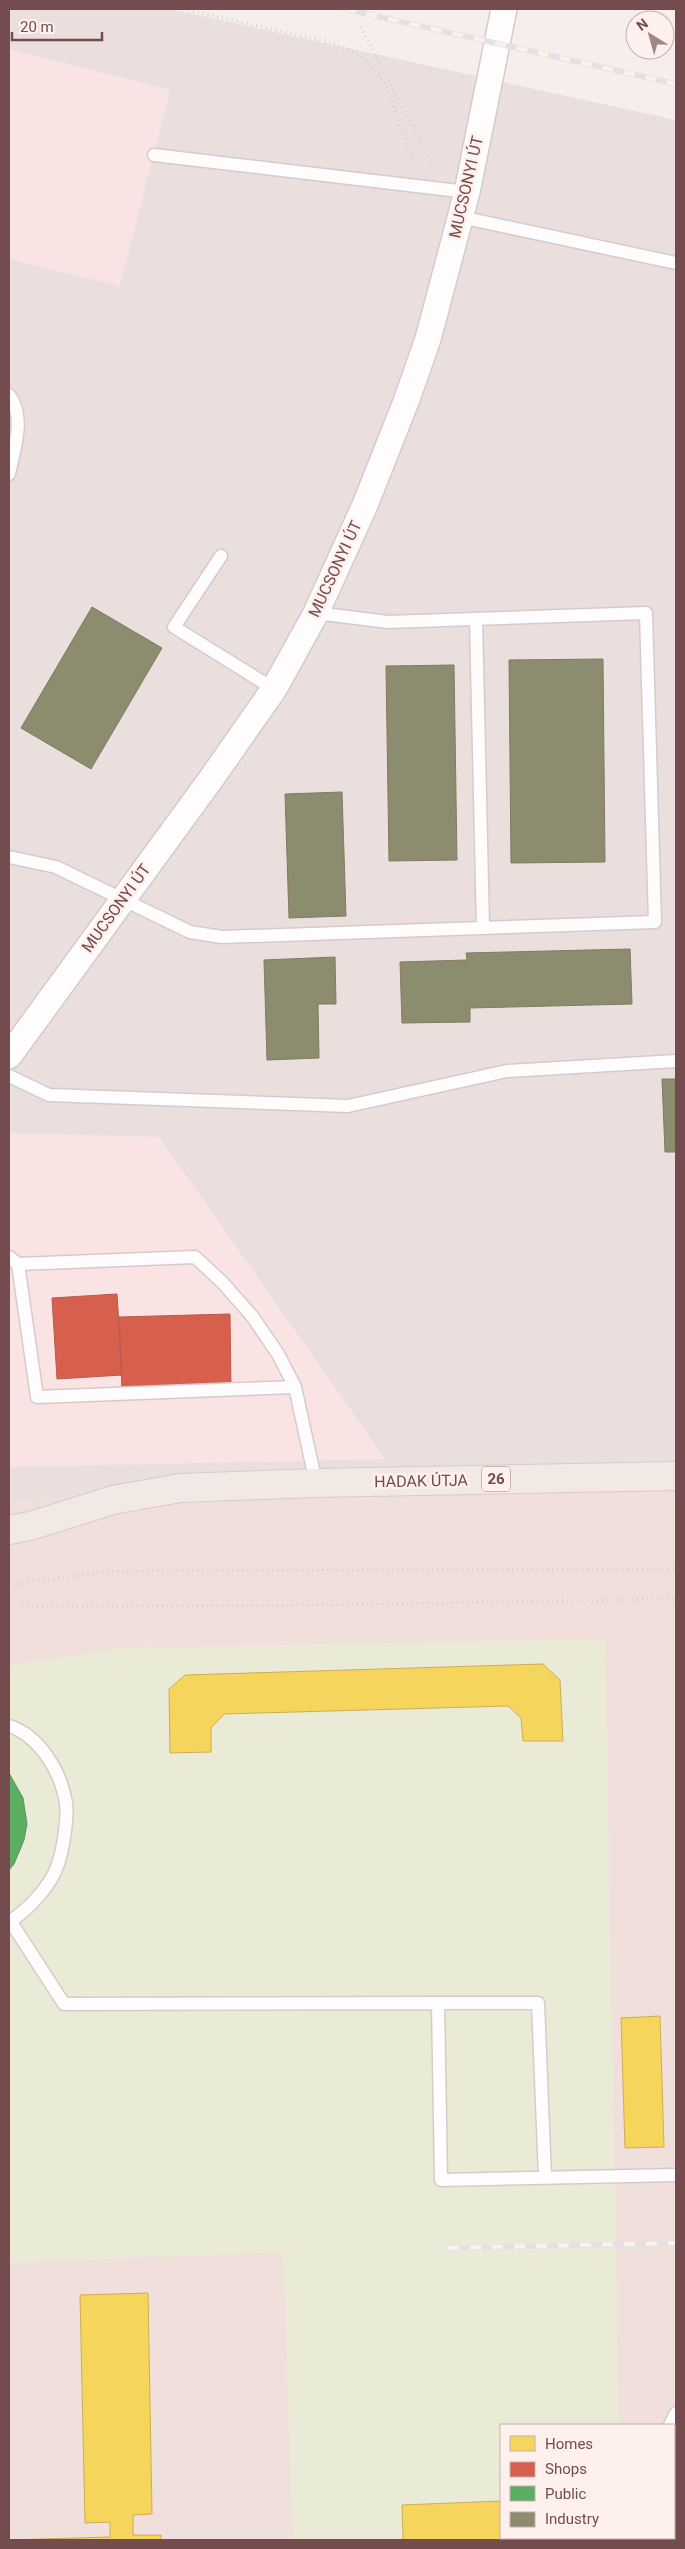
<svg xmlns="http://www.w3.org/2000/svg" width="685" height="2549" viewBox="0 0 685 2549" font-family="Roboto,sans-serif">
<rect width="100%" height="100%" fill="#f6eeeb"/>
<path fill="#f0dfdb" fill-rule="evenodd" d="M 676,1477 L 676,2540 L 9,2540 L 9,1501 ZM 501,2425 L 674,2425 L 674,2538 L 501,2538 Z"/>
<path fill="#f9e3e3" d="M 9,49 L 170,90 L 120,287 L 9,259 Z
M 9,1133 L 159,1137 L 385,1459 L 9,1467 Z"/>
<path fill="#eadfdd" d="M 9,9 L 170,9 L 676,120 L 676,1477 L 9,1501 L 9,1467 L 385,1459 L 159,1137 L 9,1133 L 9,259 L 120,286 L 170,90 L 9,49 Z"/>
<path fill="#eaebd6" d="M 605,1639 L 619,2425 L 501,2425 L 501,2538 L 621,2538 L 621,2540 L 293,2540 L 283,2252 L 9,2263 L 9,1665 L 124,1648 Z"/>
<path fill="#f6d55c" stroke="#cfac58" d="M 543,1664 L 560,1680 L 563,1741 L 523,1741 L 521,1718 L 508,1706 L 224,1714 L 211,1728 L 211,1752 L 170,1753 L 169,1689 L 185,1675 Z
M 660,2016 L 664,2147 L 625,2148 L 621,2018 Z
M 148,2293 L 152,2514 L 133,2515 L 133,2535 L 161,2535 L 161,2540 L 9,2540 L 110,2537 L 110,2522 L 85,2523 L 80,2295 Z
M 501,2501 L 501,2538 L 604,2538 L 604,2540 L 403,2540 L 402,2505 Z"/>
<path fill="#d6604d" stroke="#b95a4d" d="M 117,1294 L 122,1375 L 57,1379 L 52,1298 Z
M 230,1314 L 231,1387 L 122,1390 L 119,1317 Z"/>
<path fill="#5aae61" stroke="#62915b" d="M 9,1773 L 23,1798 L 27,1824 L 24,1840 L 14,1864 L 9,1870 Z"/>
<path fill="#8c8c6e" stroke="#857964" d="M 92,607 L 162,648 L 91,769 L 21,728 Z
M 603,659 L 605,862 L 511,863 L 509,660 Z
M 454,665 L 457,860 L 389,861 L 386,666 Z
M 342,792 L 346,916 L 289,918 L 285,794 Z
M 630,949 L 632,1004 L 470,1008 L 470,1022 L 402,1023 L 400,962 L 467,960 L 466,953 Z
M 335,957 L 336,1004 L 318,1004 L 319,1058 L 267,1060 L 264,960 Z
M 662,1079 L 676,1079 L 676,1152 L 665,1152 Z"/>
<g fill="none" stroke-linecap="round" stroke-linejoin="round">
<defs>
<path id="lane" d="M 154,155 L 467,192
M 460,217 L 676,263
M 9,395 C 26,417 14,449 9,474
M 221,556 L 174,627 L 274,689
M 476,619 L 483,928
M 9,857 L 56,867 L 190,932 L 222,937 L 655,922 L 646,613 L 388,622 L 316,613
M 9,1076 L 49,1095 L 348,1106 L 507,1071 L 676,1061
M 9,1257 L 18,1264 L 195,1257 L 222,1282 L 252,1316 L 278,1354 L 295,1387 L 316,1483
M 18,1264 L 37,1397 L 295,1387
M 9,1726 C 40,1736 61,1772 66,1803 C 68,1817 63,1850 58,1864 C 51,1886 28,1910 9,1922
M 9,1919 L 64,2004 L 438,2003 L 441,2180 L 676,2175
M 438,2003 L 538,2003 L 545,2177
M 670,2425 L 676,2413
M 661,2538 L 661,2540"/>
<path id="street" d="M 9,1056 L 211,779 L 274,689 L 316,613 L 365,505 L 407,399 L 428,339 L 467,192 L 504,9"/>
<path id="primary" d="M 9,1530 L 30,1526 L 113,1500 L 180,1488 L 316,1483 L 676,1476"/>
</defs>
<use href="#lane" stroke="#d7cbc9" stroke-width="15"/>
<use href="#street" stroke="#d7cbc9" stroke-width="28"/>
<use href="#primary" stroke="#d8cbca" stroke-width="30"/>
<path stroke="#dacece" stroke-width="3" stroke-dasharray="1 4" stroke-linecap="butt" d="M 183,9 L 329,42 L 354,52 L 367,61 L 378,73 L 389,94 L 414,164
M 361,27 L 433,166
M 9,1588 L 27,1582 L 112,1571 L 676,1569
M 22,1606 L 326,1605 L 676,1599"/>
<use href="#lane" stroke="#fefcfc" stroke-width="12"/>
<use href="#street" stroke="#fefcfc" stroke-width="25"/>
<use href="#primary" stroke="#f2e9e5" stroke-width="28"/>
<defs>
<path id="rail" d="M 345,9 L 676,84
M 448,2248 L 676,2243"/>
</defs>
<use href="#rail" stroke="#e3e1e5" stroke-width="5.5"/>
<use href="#rail" stroke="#fef0ec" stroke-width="4" stroke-dasharray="11" stroke-linecap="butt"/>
</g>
<g text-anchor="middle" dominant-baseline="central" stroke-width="5" stroke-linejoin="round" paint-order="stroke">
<rect fill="#fef0ec" stroke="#9d7d7d" stroke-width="1" x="482" y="1466.5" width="28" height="25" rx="4"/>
<g font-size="15" font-weight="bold" fill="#744c4d">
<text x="496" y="1479">26</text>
</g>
<g font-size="16" fill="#744c4d" stroke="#fef0ec">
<text transform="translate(466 187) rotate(-77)">MUCSONYI ÚT</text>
<text transform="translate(335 569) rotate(-65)">MUCSONYI ÚT</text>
<text transform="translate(116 908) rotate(-54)">MUCSONYI ÚT</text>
<text transform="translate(421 1481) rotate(-1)">HADAK ÚTJA</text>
</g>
</g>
<rect width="685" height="2549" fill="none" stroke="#744c4d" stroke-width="20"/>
<rect x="500" y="2424" width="175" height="115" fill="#fef0ec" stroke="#c7aeac"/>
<rect x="510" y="2436" width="25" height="15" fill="#f6d55c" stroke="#c7aeac"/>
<text x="545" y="2449" font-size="15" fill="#744c4d">Homes</text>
<rect x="510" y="2462" width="25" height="15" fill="#d6604d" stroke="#c7aeac"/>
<text x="545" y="2474" font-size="15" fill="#744c4d">Shops</text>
<rect x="510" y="2486" width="25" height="15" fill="#5aae61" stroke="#c7aeac"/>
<text x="545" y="2499" font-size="15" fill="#744c4d">Public</text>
<rect x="510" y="2512" width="25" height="15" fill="#8c8c6e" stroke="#c7aeac"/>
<text x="545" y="2524" font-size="15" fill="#744c4d">Industry</text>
<g transform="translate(650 35) rotate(323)"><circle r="24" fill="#fef0ec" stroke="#c7aeac"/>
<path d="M0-4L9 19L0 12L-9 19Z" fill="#a28584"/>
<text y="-8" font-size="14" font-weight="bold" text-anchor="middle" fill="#744c4d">N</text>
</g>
<path d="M12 32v8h90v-8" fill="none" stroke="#744c4d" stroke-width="2.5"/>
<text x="20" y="32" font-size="15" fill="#744c4d" stroke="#fef0ec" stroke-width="4" paint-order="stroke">20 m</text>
</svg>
